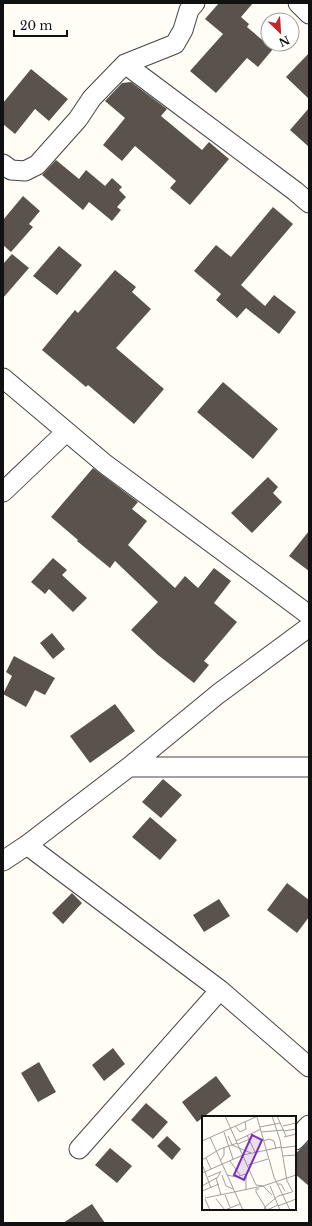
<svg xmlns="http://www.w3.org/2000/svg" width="312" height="1226" viewBox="0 0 312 1226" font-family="'Libre Baskerville',serif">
<rect width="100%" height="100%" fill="#fffdf5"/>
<path fill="#5a524d" d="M 219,3 L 253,3 L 241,17 L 249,24 L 247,27 L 273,49 L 258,67 L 247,58 L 216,93 L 190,71 L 223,34 L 205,19 Z
M 309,53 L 309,99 L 286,77 Z
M 31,69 L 68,99 L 49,121 L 35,109 L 15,134 L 3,124 L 3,103 Z
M 131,82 L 167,109 L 161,116 L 202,150 L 209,142 L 229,159 L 190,205 L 170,188 L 176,181 L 135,146 L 122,161 L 103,145 L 125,118 L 105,101 L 122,83 Z
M 309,108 L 309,147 L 290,130 Z
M 56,160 L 79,179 L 86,170 L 105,186 L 112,178 L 122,187 L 119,190 L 126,197 L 117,207 L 121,210 L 112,221 L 89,202 L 83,210 L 42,175 Z
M 23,196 L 40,211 L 29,224 L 33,227 L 11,252 L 3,245 L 3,220 Z
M 273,207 L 293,224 L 241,285 L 265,306 L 274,295 L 296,312 L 279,334 L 246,308 L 237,318 L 216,300 L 221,294 L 194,271 L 216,245 L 231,257 Z
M 59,246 L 82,265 L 57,295 L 33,276 Z
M 12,254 L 29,268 L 3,298 L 3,264 Z
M 115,270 L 136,287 L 132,292 L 151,309 L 116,348 L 164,389 L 134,424 L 88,385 L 86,387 L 42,350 L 75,310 L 78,313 Z
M 223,382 L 278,429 L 253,459 L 197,412 Z
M 93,468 L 138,502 L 132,509 L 147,521 L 128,545 L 175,588 L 185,576 L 198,588 L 214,568 L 231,581 L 214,603 L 237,622 L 204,661 L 209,665 L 194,683 L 158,655 L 131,630 L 158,602 L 115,561 L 110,568 L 77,541 L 78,540 L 51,517 Z
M 268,477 L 278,487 L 273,493 L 282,502 L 252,533 L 231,513 Z
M 309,531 L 309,571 L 289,556 Z
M 53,558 L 67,570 L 62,575 L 87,598 L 73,612 L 49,589 L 45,594 L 31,582 Z
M 52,633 L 65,649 L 53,659 L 40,643 Z
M 14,656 L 55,678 L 45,695 L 35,690 L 26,707 L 3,694 L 12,676 L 6,672 Z
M 115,704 L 135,731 L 90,763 L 70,736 Z
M 163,779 L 182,795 L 161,818 L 142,802 Z
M 150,817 L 177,840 L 160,860 L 132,837 Z
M 287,883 L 309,900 L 309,917 L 297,933 L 267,910 Z
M 72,893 L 82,903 L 63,924 L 52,913 Z
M 219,899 L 230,916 L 204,932 L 193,915 Z
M 113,1048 L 125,1064 L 104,1081 L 92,1065 Z
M 39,1062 L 56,1092 L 38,1102 L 21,1073 Z
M 216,1076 L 231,1096 L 197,1122 L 182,1102 Z
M 146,1103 L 168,1122 L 153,1139 L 131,1120 Z
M 167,1136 L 181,1149 L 172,1160 L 157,1146 Z
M 309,1141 L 309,1186 L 295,1174 L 295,1154 Z
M 110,1148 L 132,1166 L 117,1183 L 95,1165 Z
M 92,1204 L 105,1223 L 63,1223 Z"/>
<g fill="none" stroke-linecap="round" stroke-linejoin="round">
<defs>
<path id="street" d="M 298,3 L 309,14
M 125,64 L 295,191 L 309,203
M 3,164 L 11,170 L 25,171 L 37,165 L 78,119 L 92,98 L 125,64 L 175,44 L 183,30 L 189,10 L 195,3
M 3,378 L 105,464 L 309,615
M 3,492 L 66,432
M 129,767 L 309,767
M 27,845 L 220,990 L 309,1067
M 3,861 L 27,845 L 129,767 L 218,694 L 309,627
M 295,1140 L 309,1125
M 79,1149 L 220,990"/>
</defs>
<use href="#street" stroke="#444" stroke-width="21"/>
<use href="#street" stroke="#fff" stroke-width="19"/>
</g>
<g transform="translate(202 1116)">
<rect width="94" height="94" fill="#fffdf5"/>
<path fill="none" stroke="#a09f9a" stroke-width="1" d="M 23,0 L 54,69 L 61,70 L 70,79M 70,0 L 78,24 L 85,65 L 91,76M 75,0 L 84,20M 55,1 L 72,61 L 88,94M 33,10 L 38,16 L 44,13 L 43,5M 81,10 L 94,7M 58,11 L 78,7M 82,15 L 94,13M 22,16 L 31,43M 59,16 L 82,14M 45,19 L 53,36M 26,20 L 30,29 L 35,27M 8,21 L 41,94M 82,21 L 94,18M 0,25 L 56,0M 34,25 L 59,13M 61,25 L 67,23 L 72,25 L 74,33M 36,28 L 50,22M 79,32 L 94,30M 81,40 L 94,39M 4,42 L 9,53M 0,44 L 18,33 L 30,29 L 49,37M 18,45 L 22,39 L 22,31M 28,45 L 38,59M 0,48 L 9,72M 46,49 L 66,43M 0,57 L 41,39 L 79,31M 20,59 L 24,70 L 31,73M 25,59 L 34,61 L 44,58 L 44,74M 6,61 L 18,56M 14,62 L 19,79M 75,68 L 79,68 L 83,75M 0,70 L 16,61 L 19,55M 68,70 L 78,94M 57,73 L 54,73 L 54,76 L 65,94M 0,75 L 17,68M 23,79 L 28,91M 3,82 L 61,70 L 94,59M 3,83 L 8,94M 14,83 L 23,94M 76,90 L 94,83M 23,94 L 38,88M 62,94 L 63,91 L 76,80 L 90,76M 65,94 L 76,89"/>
<path fill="#7b2cbf" fill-opacity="0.15" stroke="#7b2cbf" stroke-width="2" d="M 50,19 L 60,24 L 42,64 L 32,59 Z"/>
<rect width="94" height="94" fill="none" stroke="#111" stroke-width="2"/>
</g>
<rect width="312" height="1226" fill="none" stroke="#111111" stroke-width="8"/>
<g transform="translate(280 32) rotate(155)"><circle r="19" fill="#ffffff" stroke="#a0a0a0"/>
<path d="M0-3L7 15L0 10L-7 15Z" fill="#c4262e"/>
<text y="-6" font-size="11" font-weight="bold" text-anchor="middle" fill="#111111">N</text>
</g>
<path d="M14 30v6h53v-6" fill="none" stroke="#111111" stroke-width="2"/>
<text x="20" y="30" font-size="12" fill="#111111" stroke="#ffffff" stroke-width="3" paint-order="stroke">20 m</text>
</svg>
